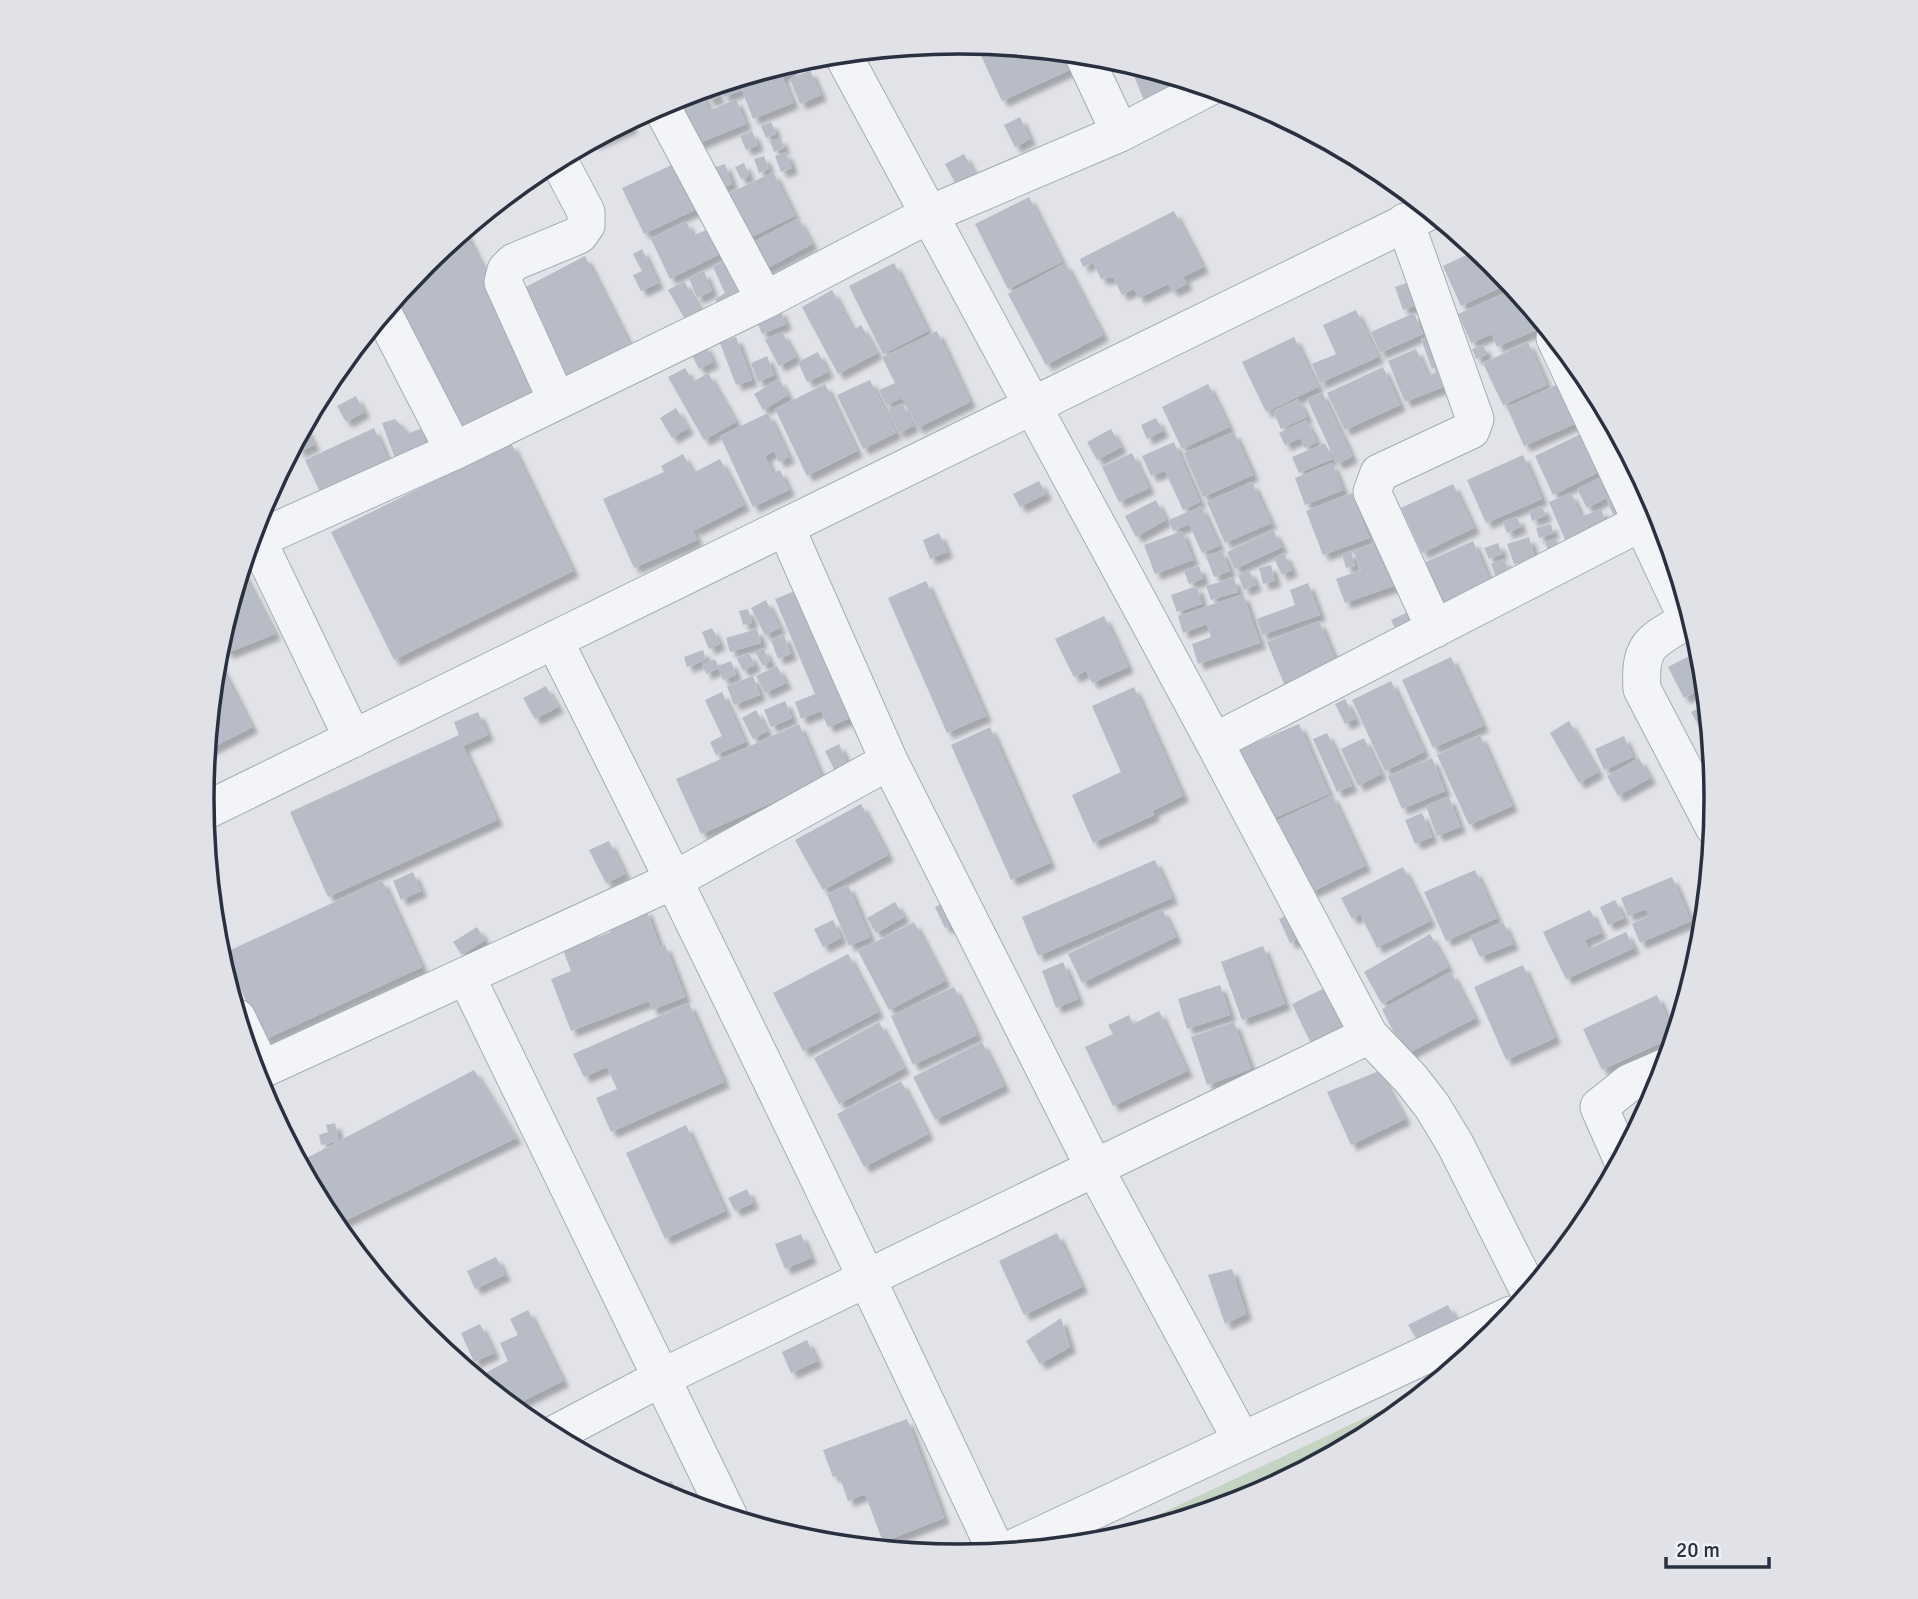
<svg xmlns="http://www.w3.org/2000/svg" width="1918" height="1599" viewBox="0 0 1918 1599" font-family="Signika,sans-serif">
<defs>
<filter id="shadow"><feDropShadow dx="6" dy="6" stdDeviation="2" flood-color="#0004"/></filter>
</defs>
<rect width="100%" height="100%" fill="#e1e3e9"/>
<path fill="#c5d3c2" d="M 1433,1386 L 1380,1430 L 1249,1499 L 1098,1543 Z"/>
<path fill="#b8bcc6" filter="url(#shadow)" d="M 987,45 L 1067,53 L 1074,68 L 1002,101 L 978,49 Z
M 789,63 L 792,71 L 782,76 L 793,103 L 753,119 L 742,90 L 724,97 L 719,84 Z
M 1129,63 L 1194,83 L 1145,103 Z
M 810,70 L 821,95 L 800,104 L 790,79 Z
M 714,86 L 719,97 L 709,101 L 704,89 Z
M 701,91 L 709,111 L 736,99 L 746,124 L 697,144 L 679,100 Z
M 1020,117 L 1030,139 L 1015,147 L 1004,125 Z
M 629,121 L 632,127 L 593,144 L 592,141 Z
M 771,122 L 776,134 L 766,138 L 761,126 Z
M 752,131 L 758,145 L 746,150 L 740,136 Z
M 781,138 L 784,148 L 774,152 L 770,141 Z
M 786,152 L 792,168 L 781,172 L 775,156 Z
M 964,154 L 979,182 L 960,192 L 945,164 Z
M 764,156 L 769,169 L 759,173 L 754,159 Z
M 678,162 L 699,208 L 644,234 L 622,188 Z
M 744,163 L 749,176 L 741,179 L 735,167 Z
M 725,164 L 732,184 L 721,188 L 713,168 Z
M 773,172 L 795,216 L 745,240 L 724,196 Z
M 1029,197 L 1062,262 L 1008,289 L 975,224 Z
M 1174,211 L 1203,267 L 1183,277 L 1187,284 L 1172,291 L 1168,284 L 1139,298 L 1134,289 L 1122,295 L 1113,277 L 1101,279 L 1093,262 L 1083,267 L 1080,259 Z
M 798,218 L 812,244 L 762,271 L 748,245 Z
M 686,221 L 693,236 L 710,228 L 722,253 L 670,279 L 651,239 Z
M 464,230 L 546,392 L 462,434 L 394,299 L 424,264 Z
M 642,249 L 658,283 L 641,291 L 633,275 L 642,271 L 633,254 Z
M 1477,250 L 1495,264 L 1510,283 L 1461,306 L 1443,266 Z
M 585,256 L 630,345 L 567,377 L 522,289 Z
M 728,259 L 746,296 L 719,308 L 715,299 L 725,293 L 713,267 Z
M 894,263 L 928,331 L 883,354 L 849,286 Z
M 1065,263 L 1103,335 L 1046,365 L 1008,294 Z
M 704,271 L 712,291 L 697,298 L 689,278 Z
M 684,281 L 703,315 L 688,324 L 668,290 Z
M 1412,281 L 1420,304 L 1403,310 L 1395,287 Z
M 1515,289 L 1546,326 L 1497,347 L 1492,334 L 1471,343 L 1458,314 Z
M 832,290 L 853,330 L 861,325 L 877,353 L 838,374 L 802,307 Z
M 780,309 L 786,324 L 762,334 L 756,320 Z
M 1356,310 L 1378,357 L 1320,383 L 1312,364 L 1336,354 L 1323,325 Z
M 1414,313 L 1423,334 L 1380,353 L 1371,332 Z
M 937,331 L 970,402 L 917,428 L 902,398 L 886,405 L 879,390 L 895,383 L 882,357 Z
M 782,332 L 796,357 L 779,366 L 765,340 Z
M 1440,332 L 1451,362 L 1432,369 L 1421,339 Z
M 736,337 L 752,380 L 736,385 L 720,343 Z
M 1294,337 L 1318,387 L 1266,412 L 1242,362 Z
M 1528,342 L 1547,385 L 1503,405 L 1483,363 Z
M 705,344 L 713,362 L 699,369 L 690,351 Z
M 1483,345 L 1487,354 L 1476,359 L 1472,349 Z
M 1416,349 L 1428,376 L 1437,372 L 1443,387 L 1405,402 L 1388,361 Z
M 818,352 L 828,372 L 807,382 L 798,362 Z
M 767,356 L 774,375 L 758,382 L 751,363 Z
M 1383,367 L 1400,405 L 1345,430 L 1327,393 Z
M 685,368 L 693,382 L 708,373 L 736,422 L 704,440 L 668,377 Z
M 779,379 L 788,395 L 763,410 L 754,394 Z
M 1569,379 L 1586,419 L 1524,446 L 1507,407 Z
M 870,380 L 896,433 L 863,449 L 837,395 Z
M 825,384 L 857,451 L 807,476 L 775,409 Z
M 1208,384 L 1229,427 L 1182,449 L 1162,407 Z
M 1322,392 L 1352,457 L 1337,464 L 1307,399 Z
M 356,396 L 364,412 L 346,422 L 337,406 Z
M 1298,399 L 1307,417 L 1281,429 L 1273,411 Z
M 902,403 L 913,426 L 899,433 L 888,410 Z
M 676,408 L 688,428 L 672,438 L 660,418 Z
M 768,413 L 789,457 L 779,462 L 774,451 L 765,456 L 773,473 L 780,470 L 789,490 L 753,507 L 720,436 Z
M 1156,418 L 1163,431 L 1147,439 L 1141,425 Z
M 395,419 L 409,433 L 433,424 L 440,444 L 396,461 L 382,423 Z
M 1306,420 L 1317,442 L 1305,448 L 1300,438 L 1285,445 L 1279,433 Z
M 304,425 L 314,445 L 299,452 L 295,442 Z
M 374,428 L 391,467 L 323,498 L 305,460 Z
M 1111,429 L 1121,447 L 1097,460 L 1087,442 Z
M 1591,429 L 1609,467 L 1553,495 L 1535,456 Z
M 1234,432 L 1253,475 L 1203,497 L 1184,453 Z
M 1174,442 L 1200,502 L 1183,510 L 1165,471 L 1151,476 L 1142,456 Z
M 511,443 L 573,571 L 394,660 L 331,532 Z
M 1325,443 L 1332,459 L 1299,473 L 1292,457 Z
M 1132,453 L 1149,488 L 1119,502 L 1102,467 Z
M 683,454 L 693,473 L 720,459 L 744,505 L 695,530 L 690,523 L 697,540 L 634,568 L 603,499 L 664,472 L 661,466 Z
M 1523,455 L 1542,499 L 1486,523 L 1467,480 Z
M 1332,463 L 1343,490 L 1305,505 L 1295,478 Z
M 1613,471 L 1634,514 L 1617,523 L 1606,498 L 1587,508 L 1577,489 Z
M 1039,481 L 1046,494 L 1020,507 L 1013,494 Z
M 1252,482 L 1271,523 L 1225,543 L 1207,502 Z
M 1453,484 L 1474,528 L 1422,553 L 1401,508 Z
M 1352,493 L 1369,538 L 1323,555 L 1306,511 Z
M 1571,493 L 1581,517 L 1601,509 L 1608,527 L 1567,544 L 1549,502 Z
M 1156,500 L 1166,520 L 1136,537 L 1125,516 Z
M 1201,506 L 1219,546 L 1202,553 L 1189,524 L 1173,531 L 1169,520 Z
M 1542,506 L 1546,515 L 1532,521 L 1529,511 Z
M 1517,517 L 1521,527 L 1507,533 L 1503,522 Z
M 1551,524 L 1553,533 L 1539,538 L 1536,528 Z
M 1273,530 L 1282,547 L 1235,569 L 1227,552 Z
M 1182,531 L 1193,560 L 1155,574 L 1144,545 Z
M 939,533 L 947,552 L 930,559 L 923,540 Z
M 1529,537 L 1535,558 L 1514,564 L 1507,544 Z
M 1556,538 L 1560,551 L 1550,555 L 1545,542 Z
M 1386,539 L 1402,583 L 1345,603 L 1336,579 L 1361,570 L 1353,551 Z
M 1473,541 L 1492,585 L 1437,610 L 1417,566 Z
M 1498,543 L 1502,554 L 1489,559 L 1484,548 Z
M 1222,550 L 1230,571 L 1214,577 L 1206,556 Z
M 1351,551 L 1355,566 L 1346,568 L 1342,554 Z
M 1284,553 L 1292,570 L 1282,575 L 1274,558 Z
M 1504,559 L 1510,572 L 1496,577 L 1491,564 Z
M 1271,565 L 1275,581 L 1263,584 L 1259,568 Z
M 1199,566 L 1203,579 L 1189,584 L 1184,571 Z
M 241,569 L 275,634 L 227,653 L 220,638 Z
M 1249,570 L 1256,585 L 1244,590 L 1238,575 Z
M 1234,578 L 1238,592 L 1211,600 L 1206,586 Z
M 926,581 L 986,716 L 947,733 L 888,598 Z
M 1308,583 L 1320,615 L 1262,635 L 1257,619 L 1295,605 L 1290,590 Z
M 1197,586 L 1202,604 L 1177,612 L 1171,595 Z
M 805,587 L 858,715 L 828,727 L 821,711 L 801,719 L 795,702 L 815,694 L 775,599 Z
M 1243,594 L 1260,643 L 1198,664 L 1192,644 L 1211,637 L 1207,624 L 1183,633 L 1178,616 Z
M 766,600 L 780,628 L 765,635 L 751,608 Z
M 748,609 L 752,623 L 743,625 L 739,611 Z
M 1415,609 L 1426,631 L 1402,643 L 1391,620 Z
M 1104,616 L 1128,667 L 1092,683 L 1086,671 L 1074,677 L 1055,639 Z
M 1319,621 L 1339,669 L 1287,691 L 1267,642 Z
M 712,628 L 720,644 L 709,649 L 702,632 Z
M 757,629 L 761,643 L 730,652 L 726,638 Z
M 784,635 L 791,654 L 778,659 L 771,640 Z
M 763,648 L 770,661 L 763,666 L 755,652 Z
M 703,650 L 706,660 L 687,667 L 684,657 Z
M 1701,650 L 1707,700 L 1701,689 L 1684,698 L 1668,667 Z
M 749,653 L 755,665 L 743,671 L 737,659 Z
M 1451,657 L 1483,726 L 1433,748 L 1402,680 Z
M 215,659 L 217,659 L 252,727 L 206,751 Z
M 715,659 L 718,666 L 731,661 L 736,675 L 723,680 L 718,668 L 706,674 L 702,664 Z
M 777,666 L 786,683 L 765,693 L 756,676 Z
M 753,676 L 760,695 L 734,705 L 727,686 Z
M 1391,681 L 1424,752 L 1385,771 L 1352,700 Z
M 546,686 L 558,707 L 535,719 L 523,698 Z
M 1134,687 L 1183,796 L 1152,811 L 1154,815 L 1093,843 L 1072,795 L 1121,772 L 1092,706 Z
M 722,692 L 745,742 L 716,755 L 710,742 L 722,736 L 705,700 Z
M 1345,699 L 1355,719 L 1345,724 L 1335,704 Z
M 785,701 L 792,718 L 771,727 L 764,710 Z
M 1707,704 L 1709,728 L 1702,732 L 1691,712 Z
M 756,710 L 767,731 L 753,739 L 742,718 Z
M 478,712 L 488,735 L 463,746 L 497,820 L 328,897 L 290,812 L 459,735 L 454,722 Z
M 1569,721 L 1598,772 L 1579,783 L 1550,733 Z
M 799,724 L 823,780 L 701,834 L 676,779 Z
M 1299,724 L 1329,794 L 1270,820 L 1240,749 Z
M 990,727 L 1050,863 L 1011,880 L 951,745 Z
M 1327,733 L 1352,786 L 1337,792 L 1313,739 Z
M 1480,735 L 1512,806 L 1469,825 L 1437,755 Z
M 1624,736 L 1633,757 L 1604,770 L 1595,749 Z
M 1364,738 L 1381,774 L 1358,786 L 1341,749 Z
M 839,744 L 849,767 L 836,773 L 825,751 Z
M 1432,758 L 1445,791 L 1402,809 L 1388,776 Z
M 1639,758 L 1650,778 L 1618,796 L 1607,776 Z
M 1332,795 L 1365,866 L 1311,892 L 1278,820 Z
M 1449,797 L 1460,827 L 1437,836 L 1426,806 Z
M 861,804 L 888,855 L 823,890 L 795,840 Z
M 1422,813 L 1432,837 L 1415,844 L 1405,820 Z
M 609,841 L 625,874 L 606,883 L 589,850 Z
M 1155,860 L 1172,898 L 1038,956 L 1022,917 Z
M 1403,867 L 1430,921 L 1377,948 L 1360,914 L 1352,919 L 1341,898 Z
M 1475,870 L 1497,918 L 1446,941 L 1424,892 Z
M 413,872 L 421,891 L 401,900 L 393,881 Z
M 1672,877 L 1691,921 L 1640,943 L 1632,924 L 1649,916 L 1646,909 L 1628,916 L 1621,898 Z
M 382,880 L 422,967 L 264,1040 L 224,953 Z
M 848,885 L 870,937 L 849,946 L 827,894 Z
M 952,899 L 962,920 L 945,928 L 935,907 Z
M 1615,900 L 1624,918 L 1608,925 L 1600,907 Z
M 895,902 L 904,917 L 876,933 L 867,918 Z
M 646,909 L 660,947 L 665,945 L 685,997 L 652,1010 L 649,1001 L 571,1031 L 551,979 L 571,971 L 563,950 L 611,932 L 607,923 Z
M 1162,909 L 1176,937 L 1082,983 L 1068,954 Z
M 1297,910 L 1309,934 L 1290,943 L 1279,919 Z
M 1590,910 L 1601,933 L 1585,940 L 1589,949 L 1626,932 L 1634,948 L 1566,979 L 1543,932 Z
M 833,920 L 841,938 L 823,947 L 814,929 Z
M 914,922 L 945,981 L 889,1010 L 858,951 Z
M 1503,922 L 1513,944 L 1480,957 L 1470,936 Z
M 477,927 L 485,940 L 462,955 L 453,942 Z
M 1430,934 L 1448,967 L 1382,1004 L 1364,972 Z
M 1263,946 L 1285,1004 L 1242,1020 L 1221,962 Z
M 848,954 L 878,1012 L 803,1051 L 773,993 Z
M 1063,962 L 1078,999 L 1056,1008 L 1042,971 Z
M 1523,965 L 1555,1038 L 1506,1060 L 1474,987 Z
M 1451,972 L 1475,1018 L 1405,1055 L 1382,1009 Z
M 1335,983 L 1359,1033 L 1316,1054 L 1292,1004 Z
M 1220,985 L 1230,1015 L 1187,1029 L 1178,999 Z
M 954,987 L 977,1035 L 913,1065 L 891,1016 Z
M 1657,995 L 1675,1036 L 1602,1070 L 1583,1029 Z
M 689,1003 L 724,1082 L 611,1132 L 596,1098 L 617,1089 L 607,1067 L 584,1077 L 573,1054 Z
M 1159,1011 L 1187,1071 L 1113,1106 L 1085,1047 L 1113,1034 L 1108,1025 L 1129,1015 L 1133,1024 Z
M 879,1022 L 904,1068 L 839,1104 L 814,1058 Z
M 1234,1022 L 1251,1069 L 1207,1085 L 1191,1037 Z
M 982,1042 L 1004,1086 L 935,1120 L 913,1077 Z
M 474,1070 L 516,1138 L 334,1226 L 299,1162 Z
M 1379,1071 L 1405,1119 L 1351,1145 L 1327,1092 Z
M 901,1081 L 928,1134 L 864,1167 L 837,1114 Z
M 1658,1091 L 1647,1111 L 1641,1100 Z
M 335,1123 L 339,1141 L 321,1145 L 319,1135 L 328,1132 L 326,1125 Z
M 686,1125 L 725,1211 L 665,1239 L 626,1153 Z
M 747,1189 L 753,1203 L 735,1211 L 728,1198 Z
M 1057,1233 L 1082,1287 L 1024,1315 L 999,1261 Z
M 801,1234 L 811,1258 L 785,1269 L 775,1244 Z
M 496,1257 L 505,1275 L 475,1289 L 467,1271 Z
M 1232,1269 L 1246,1314 L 1225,1324 L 1208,1275 Z
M 1448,1305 L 1456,1320 L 1418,1341 L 1408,1325 Z
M 528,1310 L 563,1381 L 511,1407 L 499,1397 L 487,1372 L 508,1361 L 500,1343 L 518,1335 L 510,1319 Z
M 1061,1318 L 1070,1347 L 1040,1364 L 1026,1341 Z
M 480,1324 L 494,1353 L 474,1362 L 461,1333 Z
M 807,1340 L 817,1361 L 791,1373 L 782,1352 Z
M 907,1419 L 944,1518 L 883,1542 L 865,1494 L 848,1501 L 839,1475 L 833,1477 L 823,1450 Z
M 672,1481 L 681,1501 L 669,1499 L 652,1490 Z"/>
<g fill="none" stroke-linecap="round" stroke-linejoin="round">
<defs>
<path id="minor" d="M 842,53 L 1214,742 L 1369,1035 L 1411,1079 L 1432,1106 L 1455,1144 L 1530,1293
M 1083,54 L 1120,133
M 660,104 L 765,300
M 1405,222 L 1475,419 L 1471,430 L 1379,473 L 1372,492 L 1435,629
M 383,313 L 454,451
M 1555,338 L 1688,620 L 1692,618
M 557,401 L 503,282 L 506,270 L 514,262 L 579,235 L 586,225 L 586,212 L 558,159
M 786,528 L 889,761 L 1094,1167 L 1242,1441
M 253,531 L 353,739
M 249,543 L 454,451 L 765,300 L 928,215 L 1120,133 L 1209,87
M 1688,620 C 1652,641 1639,643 1642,689 L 1714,827
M 554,640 C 706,942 853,1247 997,1553
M 1214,742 L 1642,522
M 203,812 L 1430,211
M 466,976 L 729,1517
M 237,1018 L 262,1070
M 254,1073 L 674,880 L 889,761
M 1622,1159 L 1599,1107 L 1629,1083 L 1666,1067
M 551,1436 L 661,1378 L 1369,1035
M 1003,1553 L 1511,1315"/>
</defs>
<use href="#minor" stroke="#a6aab3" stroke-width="39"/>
<use href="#minor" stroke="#f3f4f7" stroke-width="37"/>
</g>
<path d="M0 0H1918V1599H0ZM214 799a745 745 0 1 1 1490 0a745 745 0 1 1-1490 0Z" fill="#e0e2e8" fill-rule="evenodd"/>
<path fill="none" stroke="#293040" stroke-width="3.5" d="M214 799a745 745 0 1 1 1490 0a745 745 0 1 1-1490 0Z"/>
<path d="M1666 1557v10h103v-10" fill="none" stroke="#293040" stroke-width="3.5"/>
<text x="1676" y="1557" font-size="21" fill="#293040" stroke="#f0f2f7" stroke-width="5" paint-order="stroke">20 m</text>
</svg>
